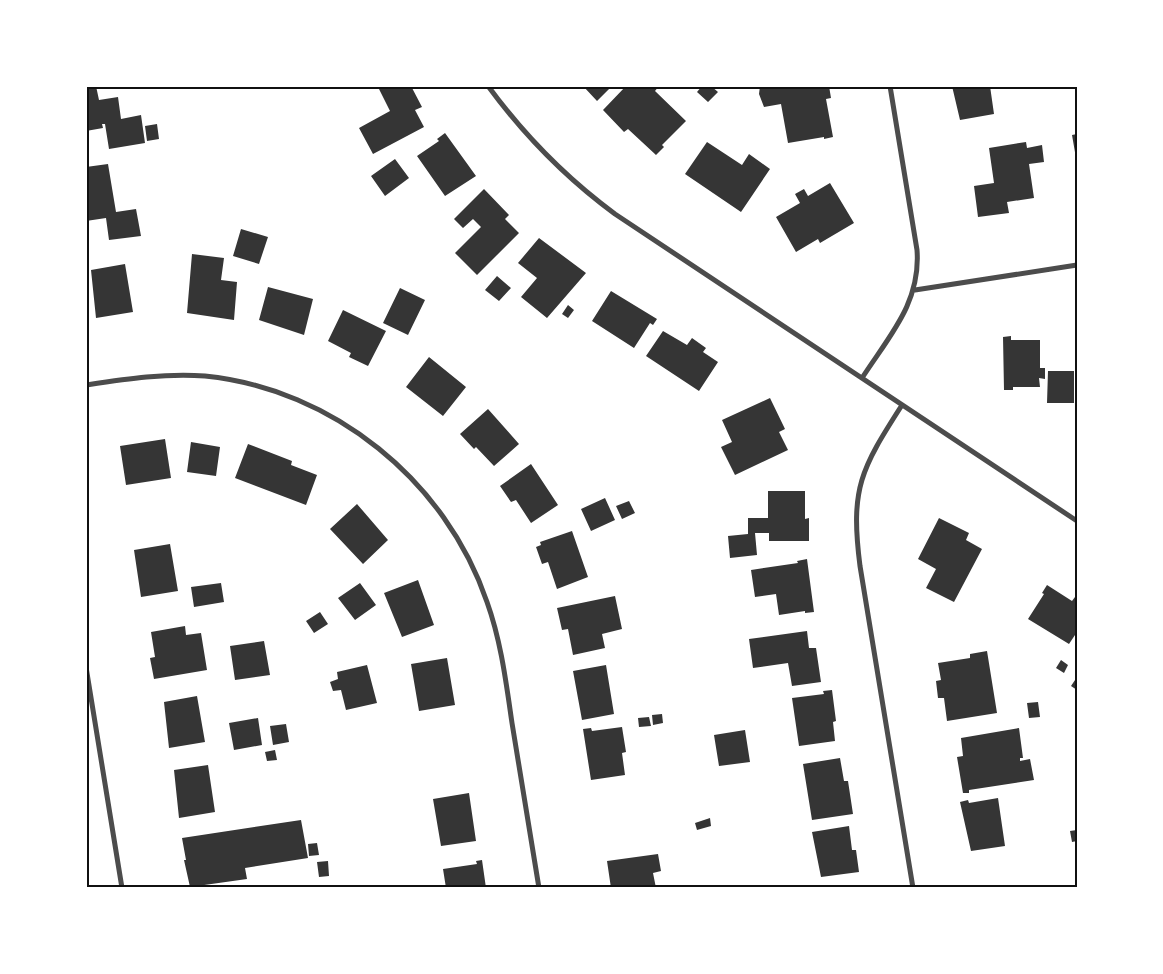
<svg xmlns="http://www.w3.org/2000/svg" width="1163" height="974" viewBox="0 0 1163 974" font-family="'Exo 2',sans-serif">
<rect width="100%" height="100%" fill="#fff"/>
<path fill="#353535" d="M 86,86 L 96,86 L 99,100 L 118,97 L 121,119 L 141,115 L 145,143 L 109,149 L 105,124 L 102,124 L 103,128 L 86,131 Z
M 380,86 L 411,86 L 422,107 L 415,110 L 424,127 L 373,154 L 359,128 L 390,111 L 378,87 Z
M 583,86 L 612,86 L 597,101 Z
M 626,86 L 659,86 L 655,91 L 686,121 L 662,145 L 664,147 L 656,155 L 628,129 L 624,132 L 603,110 Z
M 702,86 L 711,86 L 718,92 L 708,102 L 697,92 Z
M 760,86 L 829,86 L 831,98 L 826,99 L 833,137 L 824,139 L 824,137 L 788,143 L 781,104 L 764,107 L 759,94 Z
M 952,86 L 990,86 L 994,114 L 960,120 Z
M 157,124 L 159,139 L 147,141 L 145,126 Z
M 445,133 L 476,176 L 445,196 L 417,156 L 439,141 L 437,139 Z
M 1077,134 L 1077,157 L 1076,158 L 1072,135 Z
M 707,142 L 742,165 L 749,154 L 770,169 L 741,212 L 685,174 Z
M 1026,142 L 1027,148 L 1042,145 L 1044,162 L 1029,164 L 1034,198 L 1007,202 L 1009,213 L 978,217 L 974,186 L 994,183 L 989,148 Z
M 395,159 L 409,178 L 385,196 L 371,176 Z
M 108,164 L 116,212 L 136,209 L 141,236 L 109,240 L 106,218 L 86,221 L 86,167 Z
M 830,183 L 854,223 L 820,243 L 818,239 L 796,252 L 776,217 L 800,203 L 795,194 L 804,189 L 808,196 Z
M 484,189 L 509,215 L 505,219 L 519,233 L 477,275 L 455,253 L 481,227 L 473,219 L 463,228 L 454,219 Z
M 241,229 L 268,237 L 259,264 L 233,256 Z
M 539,238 L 586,273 L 547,318 L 521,297 L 537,278 L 518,263 Z
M 192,254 L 224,258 L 221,280 L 237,282 L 234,320 L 187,313 Z
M 125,264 L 133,312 L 96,318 L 91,270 Z
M 497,276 L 511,288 L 499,301 L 485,290 Z
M 268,287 L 313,299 L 304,335 L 259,320 Z
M 400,288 L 425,300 L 408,335 L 383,323 Z
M 611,291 L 657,319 L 653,325 L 650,323 L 634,348 L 592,321 Z
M 568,305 L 574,310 L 568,318 L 562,314 Z
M 343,310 L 386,331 L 368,366 L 349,357 L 351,353 L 328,341 Z
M 663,331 L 687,345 L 692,338 L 706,348 L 703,352 L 718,362 L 699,391 L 646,356 Z
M 1011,336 L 1011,340 L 1040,340 L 1040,368 L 1045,368 L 1045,379 L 1039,378 L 1040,387 L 1013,387 L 1013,390 L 1004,390 L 1003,337 Z
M 429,357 L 466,387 L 443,416 L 406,387 Z
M 1048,371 L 1074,371 L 1074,403 L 1047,403 Z
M 770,398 L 785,429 L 779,432 L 788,450 L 735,475 L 721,447 L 732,442 L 722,420 Z
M 488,409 L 519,444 L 494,466 L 476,447 L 474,449 L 460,434 Z
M 165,439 L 171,478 L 126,485 L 120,446 Z
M 191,442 L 220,447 L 216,476 L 187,472 Z
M 248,444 L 292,461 L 291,465 L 317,475 L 306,505 L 235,478 Z
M 531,464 L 558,505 L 531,523 L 516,500 L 511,502 L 500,486 Z
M 768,491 L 805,491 L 805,519 L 809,518 L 809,541 L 769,541 L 769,533 L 755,533 L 757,555 L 730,558 L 728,536 L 748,534 L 748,518 L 768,518 Z
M 605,498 L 615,520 L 591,531 L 581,509 Z
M 629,501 L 635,513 L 622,519 L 616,506 Z
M 357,504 L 388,540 L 363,564 L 330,529 Z
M 939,518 L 969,533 L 966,540 L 982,549 L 954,602 L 926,588 L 936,569 L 918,559 Z
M 572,531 L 588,577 L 557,589 L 548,562 L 542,564 L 536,547 L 541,545 L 540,542 Z
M 170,544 L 178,591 L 141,597 L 134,550 Z
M 807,559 L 814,612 L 805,613 L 805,611 L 779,615 L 776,594 L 755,597 L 751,570 L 798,563 L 797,561 Z
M 418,580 L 434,625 L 402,637 L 384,593 Z
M 221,583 L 224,602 L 194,607 L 191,587 Z
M 360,583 L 376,605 L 355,620 L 338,598 Z
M 1047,585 L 1072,601 L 1075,597 L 1077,599 L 1077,632 L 1069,644 L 1028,619 L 1044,594 L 1042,593 Z
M 615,596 L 622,629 L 602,634 L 605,648 L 573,655 L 568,629 L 562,630 L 557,608 Z
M 320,612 L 328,624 L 314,633 L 306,621 Z
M 185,626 L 186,635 L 201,633 L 207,670 L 154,679 L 150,658 L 155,657 L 151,632 Z
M 807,631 L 809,648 L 816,648 L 821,682 L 792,686 L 788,663 L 753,668 L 749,639 Z
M 264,641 L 270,675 L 235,680 L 230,646 Z
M 987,651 L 997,713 L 947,721 L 944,698 L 938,698 L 936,681 L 941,680 L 938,663 L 970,658 L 970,654 Z
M 447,658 L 455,705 L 419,711 L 411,664 Z
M 1061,660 L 1068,665 L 1064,673 L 1056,668 Z
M 367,665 L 377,703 L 346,710 L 341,690 L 333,691 L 330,682 L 338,679 L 337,672 Z
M 606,665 L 614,714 L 582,720 L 573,671 Z
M 1077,677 L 1077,690 L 1071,686 Z
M 832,690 L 836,721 L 833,722 L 835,741 L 799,746 L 792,698 L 824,694 L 823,691 Z
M 197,696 L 205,742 L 169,748 L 164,702 Z
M 1038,702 L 1040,717 L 1029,718 L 1027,703 Z
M 662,714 L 663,723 L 653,725 L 652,715 Z
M 649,717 L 651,726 L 639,727 L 638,718 Z
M 258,718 L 262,745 L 234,750 L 229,723 Z
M 286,724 L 289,742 L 273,745 L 270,726 Z
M 622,727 L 626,752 L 622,753 L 625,775 L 591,780 L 583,729 L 591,728 L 592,731 Z
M 1019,728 L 1023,758 L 1020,758 L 1020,761 L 1030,759 L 1034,780 L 969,790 L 969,793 L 963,793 L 957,757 L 963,756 L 961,738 Z
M 745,730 L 750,762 L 719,766 L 714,735 Z
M 275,750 L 277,760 L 267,761 L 265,752 Z
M 840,758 L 844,781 L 848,781 L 853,814 L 812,820 L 803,764 Z
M 208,765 L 215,812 L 179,818 L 174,770 Z
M 469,793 L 476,841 L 441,846 L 433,799 Z
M 998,798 L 1005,846 L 971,851 L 960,802 L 968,800 L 969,803 Z
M 710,818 L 711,826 L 697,830 L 695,823 Z
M 301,820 L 308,858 L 245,868 L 247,879 L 190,887 L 184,860 L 186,860 L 182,838 Z
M 849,826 L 852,850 L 856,850 L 859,872 L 821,877 L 812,832 Z
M 1077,830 L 1077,841 L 1072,842 L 1070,831 Z
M 317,843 L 319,855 L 309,856 L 308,844 Z
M 658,854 L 661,871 L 653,873 L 656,888 L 611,888 L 607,861 Z
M 482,860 L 486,888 L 446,888 L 443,869 L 477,864 L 476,861 Z
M 328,861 L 329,876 L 319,877 L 317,862 Z"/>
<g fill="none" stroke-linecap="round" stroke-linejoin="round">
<path stroke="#4c4c4c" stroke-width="5" d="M 488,86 C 524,135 566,178 615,214 L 1077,521
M 915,290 L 1077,265
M 862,378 C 889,336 921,303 917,250 L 890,86
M 86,385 C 126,379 165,373 205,376 C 333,389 446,481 487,602 C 501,641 506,682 512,723 C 521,778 530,833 539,888
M 902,405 C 861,469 850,488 860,566 L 913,888
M 86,667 L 122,888"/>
</g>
<rect width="1163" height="974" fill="none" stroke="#ffffff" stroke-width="175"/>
<rect x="88" y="88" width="988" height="798" fill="none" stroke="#111" stroke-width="2"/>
</svg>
